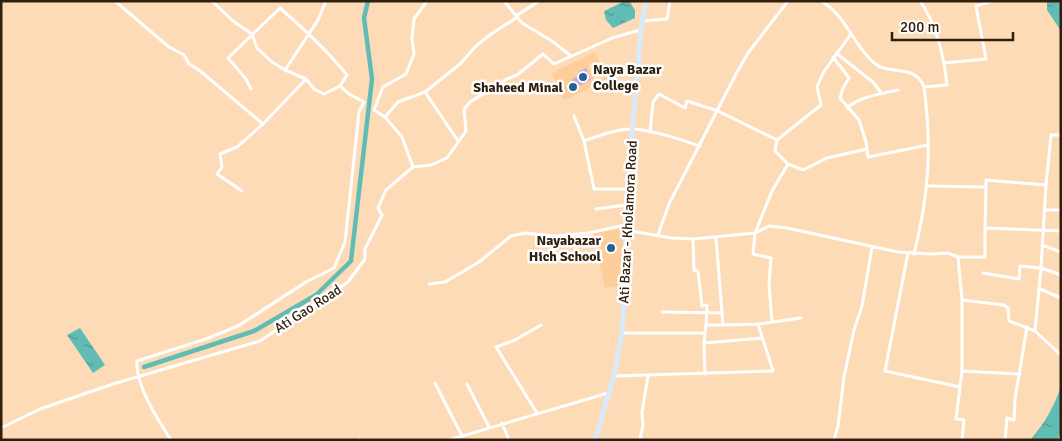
<svg xmlns="http://www.w3.org/2000/svg" width="1062" height="441" viewBox="0 0 1062 441" font-family="Signika,sans-serif">
<defs>
<pattern id="water-ripples" width="26" height="14" patternUnits="userSpaceOnUse" patternTransform="scale(1.25)"><rect width="26" height="14" fill="#61bcb6"/><path d="M2 4q2-2 4 0t4 0M15 11q2-2 4 0t4 0" fill="none" stroke="#509892"/></pattern>
</defs>
<rect width="100%" height="100%" fill="#fddbb7"/>
<path fill="#fdce99" fill-rule="evenodd" d="M 595,52 L 607,80 L 564,100 L 552,73 ZM 596,62 L 604,79 L 596,83 L 588,65 Z
M 626,225 L 625,286 L 605,288 L 593,232 Z"/>
<path fill="#c9aae1" d="M 586,68 L 591,80 L 579,86 L 574,84 L 572,79 L 579,76 L 578,72 Z"/>
<path fill="url(#water-ripples)" d="M 625,1 L 629,1 L 635,10 L 635,18 L 613,28 L 606,20 L 604,11 Z
M 1047,1 L 1061,1 L 1061,31 L 1047,10 Z
M 80,328 L 105,365 L 93,373 L 67,335 Z
M 1061,386 L 1061,429 L 1058,440 L 1030,440 C 1045,423 1054,407 1061,386 Z"/>
<g fill="none" stroke-linecap="round" stroke-linejoin="round">
<path stroke="#61bcb6" stroke-width="4.5" d="M 144,367 L 254,331 L 316,295 L 351,261 L 372,79 L 364,18 L 368,1"/>
<path stroke="#fff" stroke-width="3" d="M 115,1 L 169,47 L 184,55 L 189,64 L 199,70 L 263,124
M 212,1 L 233,21 L 252,34 L 257,48 L 272,62 L 285,70 L 306,79 L 263,124 L 237,147 L 220,154 L 222,167 L 217,174 L 242,191
M 504,1 L 522,23 L 552,41 L 571,56
M 821,1 C 846,15 853,45 874,63 C 889,76 915,63 924,87 C 932,147 929,195 914,254
M 920,1 C 937,25 944,57 947,85 L 924,87
M 516,16 L 539,1
M 643,21 L 667,19 L 670,1
M 836,53 L 873,82 L 882,94
M 833,57 L 849,78 L 843,88 L 840,98 L 859,120 L 866,142 L 868,157 L 928,145
M 944,63 L 986,59 L 976,6 L 992,1
M 285,70 L 318,20 L 326,1
M 251,89 L 246,79 L 228,58 L 280,8 C 304,29 327,50 347,75 L 340,86
M 847,108 C 861,96 881,94 898,90
M 574,116 L 584,141 L 594,189 L 627,189
M 385,117 L 398,102 L 425,92
M 650,132 L 653,102 L 659,94 L 685,108 L 687,101 L 718,111 L 777,140
M 458,141 L 425,92 L 460,64 L 476,46 L 491,34 L 516,18
M 584,141 C 598,136 619,128 634,129 C 656,131 679,139 700,146
M 788,164 L 803,170 L 827,158 L 867,149
M 413,167 L 402,137 L 385,117 L 374,110 L 383,87 L 406,74 L 414,54 L 412,38 L 414,19 L 427,1
M 1046,185 L 1051,135 L 1061,135
M 928,186 L 986,187 L 985,228
M 986,187 L 986,180 L 1046,185 L 1041,268 L 1035,331
M 596,209 L 626,205
M 1045,210 L 1061,210
M 626,230 L 671,238 L 693,239 L 755,233 L 769,226 L 787,228 L 898,252 L 932,254 L 948,253 L 958,257 L 962,300 L 1004,305 L 1008,308 L 1009,321 L 1035,331 L 1061,355
M 658,235 L 669,204 L 736,74 L 748,53 L 788,1
M 716,238 L 723,325 L 758,324
M 693,239 L 694,270 L 698,271 L 702,306 L 707,305 L 706,325
M 1042,245 L 1061,252
M 908,253 L 885,371 L 960,387
M 958,257 L 985,257 L 985,228 L 1061,231
M 983,273 L 1019,279 L 1020,266 L 1041,268 L 1061,275
M 429,284 L 445,282 L 479,262 L 511,236 L 525,233 L 555,236 L 589,233 L 625,225
M 1040,289 L 1061,298
M 962,300 L 962,371 L 1020,374
M 662,312 L 722,313
M 772,322 L 769,284 L 771,258 L 753,254 L 755,233 L 772,191 L 788,164 L 775,151 L 777,140 L 821,105 L 817,87 L 823,73 L 851,34
M 622,333 L 705,333 L 706,325 L 723,325
M 705,333 L 704,343 L 762,338
M 704,343 L 705,374
M 614,376 L 773,371 L 758,324 L 801,318
M 435,383 L 462,436
M 467,384 L 489,427
M 537,413 L 496,347 L 515,340 L 541,325
M 502,423 L 509,440
M 1,428 L 40,409 L 113,384 L 260,341 L 348,282 L 365,259 L 365,249 L 382,215 L 378,208 L 386,190 L 413,167 L 431,165 L 447,158 L 466,131 L 464,109 L 470,102 L 507,79 L 517,75 L 543,54 L 554,64 L 612,38 L 640,30
M 359,439 L 359,440
M 171,440 C 158,420 135,385 137,361 L 206,339 L 238,326 L 306,282 L 334,268 L 345,242 L 359,112 L 364,102 L 349,94 L 340,86 L 324,94 L 314,89 L 306,79
M 449,440 L 608,393
M 640,440 L 643,425 L 642,412 L 648,376
M 834,440 L 838,426 L 844,377 L 854,330 L 862,306 L 872,247
M 962,440 L 964,420 L 956,419 L 962,371
M 1005,440 L 1007,418 L 1014,420 L 1015,399 L 1027,327"/>
<path stroke="#d9eafb" stroke-width="5" d="M 595,440 L 614,376 L 622,333 L 625,286 L 626,205 L 641,29 L 646,1"/>
</g>
<g fill="#246097" stroke="#fff" stroke-width="2">
<circle cx="583" cy="77" r="5"/>
<circle cx="573" cy="87" r="5"/>
<circle cx="611" cy="248" r="5"/>
</g>
<g text-anchor="middle" dominant-baseline="central" stroke-width="5" stroke-linejoin="round" paint-order="stroke">
<g font-size="14" font-weight="bold" fill="#2f200e" stroke="#fff" text-anchor="end">
<text x="593" y="69" text-anchor="start">Naya Bazar<tspan x="593" dy="16">College</tspan></text>
<text x="563" y="87">Shaheed Minal</text>
<text x="601" y="240">Nayabazar<tspan x="601" dy="16">Hich School</tspan></text>
</g>
<g font-size="14" fill="#2f200e" stroke="#fff">
<text transform="translate(628 222) rotate(-87)">Ati Bazar - Kholamora Road</text>
<text transform="translate(308 309) rotate(-33)">Ati Gao Road</text>
</g>
</g>
<rect width="1062" height="441" fill="none" stroke="#2f200e" stroke-width="5"/>
<path d="M892 32v8h121v-8" fill="none" stroke="#2f200e" stroke-width="2.5"/>
<text x="900" y="32" font-size="15" fill="#2f200e" stroke="#ffffff" stroke-width="4" paint-order="stroke">200 m</text>
</svg>
